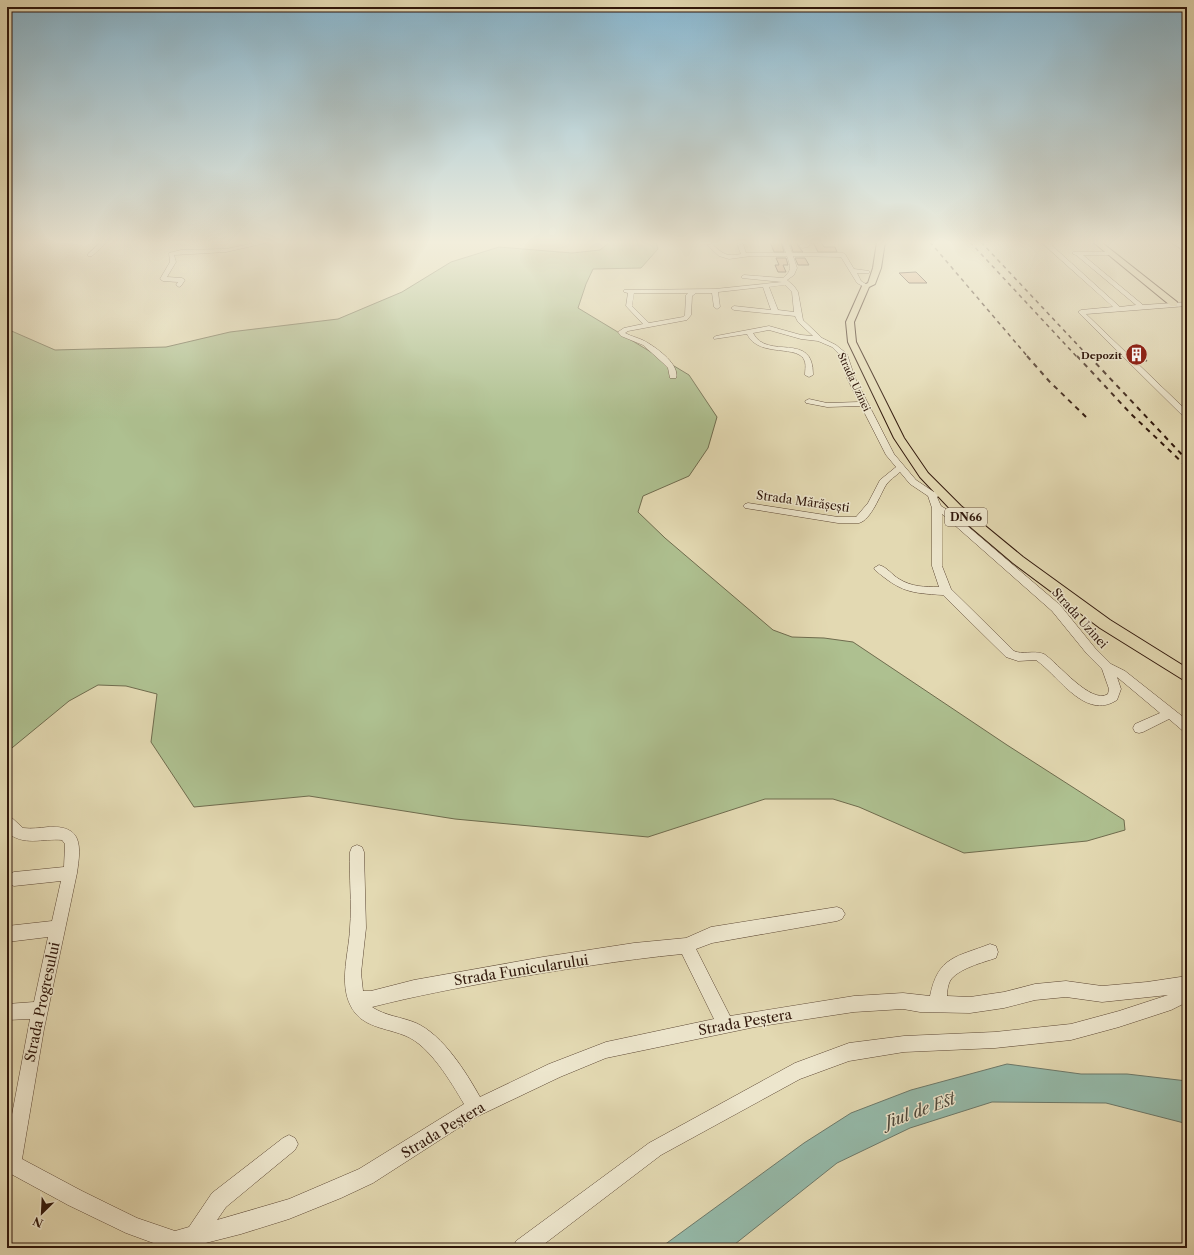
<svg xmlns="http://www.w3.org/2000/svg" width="1194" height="1255" viewBox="0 0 1194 1255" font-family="'Libre Caslon Text',serif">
<rect width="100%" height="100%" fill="#e3d9b2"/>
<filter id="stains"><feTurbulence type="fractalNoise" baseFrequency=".005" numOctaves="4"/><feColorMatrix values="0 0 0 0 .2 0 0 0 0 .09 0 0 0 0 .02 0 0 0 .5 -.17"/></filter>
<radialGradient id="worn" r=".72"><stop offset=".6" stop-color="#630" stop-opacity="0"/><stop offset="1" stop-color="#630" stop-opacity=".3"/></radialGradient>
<path fill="#aec090" stroke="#6f6c4e" d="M 610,242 L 656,242 L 658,249 L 641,268 L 593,269 L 586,284 L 578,308 L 689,375 L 717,417 L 708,448 L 689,476 L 643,496 L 638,512 L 665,538 L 773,630 L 792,637 L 824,638 L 853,642 L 1007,745 L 1124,820 L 1125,830 L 1087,841 L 964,853 L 859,807 L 833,799 L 765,799 L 648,837 L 455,819 L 309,796 L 194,807 L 151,742 L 157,694 L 126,686 L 98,685 L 69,701 L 7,752 L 7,329 L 55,350 L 166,347 L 230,332 L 338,319 L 402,292 L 451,262 L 499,247 L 572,253 L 600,250 Z"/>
<path fill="#95baaa" stroke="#6d796a" d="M 1007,1064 L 1081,1074 L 1127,1074 L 1187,1081 L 1187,1122 L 1184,1123 L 1106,1103 L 992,1102 L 910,1128 L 837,1163 L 730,1248 L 660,1248 L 804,1143 L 851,1113 L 911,1090 Z"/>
<path fill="#d3a780" stroke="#30170b" d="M 770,242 L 781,242 L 784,252 L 774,252 Z
M 790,242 L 797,242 L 798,246 L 803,252 L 793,252 Z
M 821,242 L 824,247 L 835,247 L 837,252 L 818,252 L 813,242 Z
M 776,258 L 786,258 L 788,265 L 783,265 L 786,272 L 778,272 L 775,265 L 779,265 Z
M 795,258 L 805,258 L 809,265 L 798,265 Z
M 916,272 L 927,283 L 909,283 L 899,273 Z
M 1127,349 L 1139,350 L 1147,361 L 1136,360 Z"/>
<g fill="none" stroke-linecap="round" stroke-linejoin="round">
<defs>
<path id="minor" d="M 101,242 L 107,242 L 92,256 L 88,256 L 88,254 Z
M 260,242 L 270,242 L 226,252 L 174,255 L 176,262 L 167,277 L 182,278 L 185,280 L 181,286 L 179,287 L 176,285 L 178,282 L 163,281 L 160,279 L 170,262 L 169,253 L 181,250 L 226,249 Z
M 518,242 L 524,242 L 524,243 L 521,245 Z
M 740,242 L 743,244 L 746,253 L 786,253 L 782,242 L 788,242 L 792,253 L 843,253 L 845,254 L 854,269 L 869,271 L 869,273 L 857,273 L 861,281 L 869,286 L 866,288 L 857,283 L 841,257 L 793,256 L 797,268 L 794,275 L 787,280 L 794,286 L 798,292 L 803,320 L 822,338 L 836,345 L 847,354 L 855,378 L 894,454 L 916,480 L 934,492 L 940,492 L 942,494 L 937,497 L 941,506 L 951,512 L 1060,605 L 1095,648 L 1111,664 L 1125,671 L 1187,720 L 1187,732 L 1183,731 L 1169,719 L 1143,732 L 1139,733 L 1135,732 L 1133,728 L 1135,724 L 1160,713 L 1117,677 L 1121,689 L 1117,700 C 1085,721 1059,676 1036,660 L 1018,661 L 1006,657 L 943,595 C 910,593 901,592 875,570 L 874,568 L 879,565 C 887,567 892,575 899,579 C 912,587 925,587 939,587 L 932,566 L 932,508 L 928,496 L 910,484 L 900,472 C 896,476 889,480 886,485 C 880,495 871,520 859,523 L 838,523 L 745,508 L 743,506 L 745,504 L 748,503 L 838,517 L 856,517 L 868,503 L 880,480 L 896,467 L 886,455 L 861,406 L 827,407 L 806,403 L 805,401 L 809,399 L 827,403 L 859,402 L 847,378 L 840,355 L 832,347 L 818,341 L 801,339 L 769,330 L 753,333 C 767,361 814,330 813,375 L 809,377 L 805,375 C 805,371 806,366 805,362 C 800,343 759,359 747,334 L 714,339 L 713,338 L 716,336 L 769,326 L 801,335 L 813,336 L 798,322 L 795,316 L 734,310 L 731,308 L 734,306 L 771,310 L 763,287 L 718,292 L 720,307 L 717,309 L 714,307 L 712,293 L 696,293 L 692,296 L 691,315 L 687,320 L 628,331 L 625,333 C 632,337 641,338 648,343 C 658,349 680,365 676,378 L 670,378 L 668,368 L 663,363 L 643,345 L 621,336 L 618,332 L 624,328 L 643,324 L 626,306 L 628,293 L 624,292 L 624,290 L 715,289 L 782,282 L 742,278 L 742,276 L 744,275 L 783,278 C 792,271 791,267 787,256 L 751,256 L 729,259 L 719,256 L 707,245 L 712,244 C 723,254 726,257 741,254 L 737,244 ZM 785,285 L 792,292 L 794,312 L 778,310 L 769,287 ZM 634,293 L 688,293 L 686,295 L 685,315 L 683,317 L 649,323 L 632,306 ZM 942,514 L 1052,611 L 1087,654 L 1102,669 L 1109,689 L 1108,694 C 1091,705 1058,663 1044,654 C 1033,650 1022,655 1014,651 L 951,589 L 942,566 Z
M 806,242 L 812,242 L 808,247 L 802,248 L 799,246 Z
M 1041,242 L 1048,242 L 1120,307 L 1136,305 L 1076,255 L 1073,254 L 1073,252 L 1112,252 L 1113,253 L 1110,255 L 1083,255 L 1143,305 L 1187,302 L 1187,306 L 1086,314 L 1187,411 L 1187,417 L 1184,417 L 1079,313 L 1078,312 L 1081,310 L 1113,307 Z
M 1171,242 L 1178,242 L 1187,248 L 1187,253 Z
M 7,816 L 12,818 L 23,828 C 31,829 40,828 48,827 C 83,825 81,846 77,873 L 44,1029 L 22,1159 L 82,1191 L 137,1218 L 175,1231 L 189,1227 L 212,1193 L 283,1138 L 289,1135 L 295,1138 L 298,1144 L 295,1150 L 226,1207 L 217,1220 L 289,1199 L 359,1169 L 464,1104 C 451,1082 430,1046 406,1036 C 390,1029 368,1028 356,1014 C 336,990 349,955 350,928 C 352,903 349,877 350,852 L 352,847 L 357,845 L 362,847 L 364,852 L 366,928 L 361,973 L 363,991 L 371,991 L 414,980 L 543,957 L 634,943 L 686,938 L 711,927 L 837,907 L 842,909 L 845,914 L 842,919 L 837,921 L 712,943 L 696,949 L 730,1016 L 854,996 L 903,993 L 930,996 C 938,956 957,957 990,944 L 996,946 L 998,952 L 996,958 C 984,962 957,969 950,981 C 948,985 947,991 947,996 L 970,997 L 1004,992 L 1035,984 L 1066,981 L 1102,986 L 1147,982 L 1187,976 L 1187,1002 L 1171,1010 L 1119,1027 L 1071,1040 L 995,1048 L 904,1052 L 849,1061 L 800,1079 L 661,1155 L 539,1248 L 513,1248 L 516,1241 L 649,1143 L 795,1063 L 849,1043 L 904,1036 L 995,1032 L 1071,1024 L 1119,1011 L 1168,995 L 1102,1002 L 1066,997 L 1035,1000 L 1004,1008 L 970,1013 L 920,1012 L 903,1009 L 854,1012 L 755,1027 L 606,1058 L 560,1077 L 474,1118 L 373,1183 L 341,1198 L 289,1219 L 241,1234 L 186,1248 L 167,1248 L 126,1233 L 68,1205 L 11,1174 L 7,1174 L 7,1141 L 30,1019 L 7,1020 L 7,1004 L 34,1002 L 48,937 L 7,942 L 7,926 L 52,921 L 61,881 L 14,886 L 9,884 L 7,878 L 9,874 L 14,872 L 64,867 L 65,844 L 62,840 C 43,838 23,847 7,832 ZM 682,954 L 714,1019 L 606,1042 L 549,1064 L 480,1097 C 466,1072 443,1035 416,1023 C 402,1017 385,1016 372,1007 C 415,996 458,988 501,980 C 561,970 621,960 682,954 Z"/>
<path id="major" d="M 877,242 L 885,242 L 881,268 L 875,284 L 869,287 L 854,322 L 856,342 L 904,438 L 928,473 L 961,506 L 1023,557 L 1110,620 L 1187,668 L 1187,681 L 1182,679 L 1100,628 L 1013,563 L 953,512 L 920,477 L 894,438 L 848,342 L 846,322 L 862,286 L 868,283 L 873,268 Z
M 1093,242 L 1101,242 L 1177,302 L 1177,306 L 1171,306 Z"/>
</defs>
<use href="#minor" stroke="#5d4835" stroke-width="1"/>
<use href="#major" stroke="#30170b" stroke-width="2"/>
<use href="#minor" fill="#ede6cd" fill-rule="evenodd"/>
<use href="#major" fill="#e3d9b2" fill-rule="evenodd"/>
<path stroke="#30170b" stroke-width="1.5" stroke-dasharray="4 4" stroke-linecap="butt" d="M 930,242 L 1028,357
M 970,242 L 1077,357
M 981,242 L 1089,357"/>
<path stroke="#30170b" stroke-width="2" stroke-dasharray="5 5" stroke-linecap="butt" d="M 1027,356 L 1049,381 L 1086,417
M 1077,356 L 1131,414 L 1187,467
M 1089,356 L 1187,460"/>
</g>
<linearGradient id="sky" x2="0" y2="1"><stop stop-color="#87b6cf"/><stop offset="0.58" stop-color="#f2eedc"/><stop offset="1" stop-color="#f2eedc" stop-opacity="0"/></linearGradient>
<rect width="1194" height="418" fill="url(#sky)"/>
<defs>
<symbol id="building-disc" viewBox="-11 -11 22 22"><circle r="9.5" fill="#8f2418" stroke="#ede6cd"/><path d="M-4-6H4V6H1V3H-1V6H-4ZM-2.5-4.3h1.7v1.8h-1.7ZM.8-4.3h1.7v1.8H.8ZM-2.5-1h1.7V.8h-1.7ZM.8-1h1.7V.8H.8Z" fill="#fff"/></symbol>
</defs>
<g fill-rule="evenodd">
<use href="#building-disc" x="1124" y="342" width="25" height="25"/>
</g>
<g text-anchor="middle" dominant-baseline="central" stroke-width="3" stroke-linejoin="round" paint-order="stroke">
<g font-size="10" font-weight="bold" fill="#30170b" stroke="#ede6cd" text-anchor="end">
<text x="1122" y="355">Depozit</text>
</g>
<g font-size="10" fill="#30170b" stroke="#ede6cd">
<text transform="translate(854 382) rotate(65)">Strada Uzinei</text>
</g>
<rect fill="#ede6cd" stroke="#695545" stroke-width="1" x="945" y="508" width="42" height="18" rx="3"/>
<g font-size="11" font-weight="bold" fill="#30170b">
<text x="966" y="517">DN66</text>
</g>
<g font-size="12" fill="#30170b" stroke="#ede6cd">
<text transform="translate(803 501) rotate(8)">Strada Mărășești</text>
<text transform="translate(1080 618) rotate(48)">Strada Uzinei</text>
</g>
<g font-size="14" fill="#30170b" stroke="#ede6cd">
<text transform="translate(521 970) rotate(-9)">Strada Funicularului</text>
<text transform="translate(42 1002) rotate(-78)">Strada Progresului</text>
<text transform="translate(745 1022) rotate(-10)">Strada Peștera</text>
<text transform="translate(443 1130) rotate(-31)">Strada Peștera</text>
</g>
<g font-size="16" font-style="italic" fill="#4e483b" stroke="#ede6cd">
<text transform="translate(920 1110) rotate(-20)">Jiul de Est</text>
</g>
</g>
<rect width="1194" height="1255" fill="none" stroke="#e3d9b2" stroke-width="24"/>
<rect x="8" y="8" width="1178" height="1239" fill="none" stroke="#30170b" stroke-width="2"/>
<rect x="12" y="12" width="1170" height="1231" fill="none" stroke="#30170b"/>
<g transform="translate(42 1213) rotate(204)" stroke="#ede6cd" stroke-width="3" paint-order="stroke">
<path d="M0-3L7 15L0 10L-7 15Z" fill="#30170b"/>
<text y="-6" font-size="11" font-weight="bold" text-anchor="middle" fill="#30170b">N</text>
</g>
<rect width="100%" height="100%" filter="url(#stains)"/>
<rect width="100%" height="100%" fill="url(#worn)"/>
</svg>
